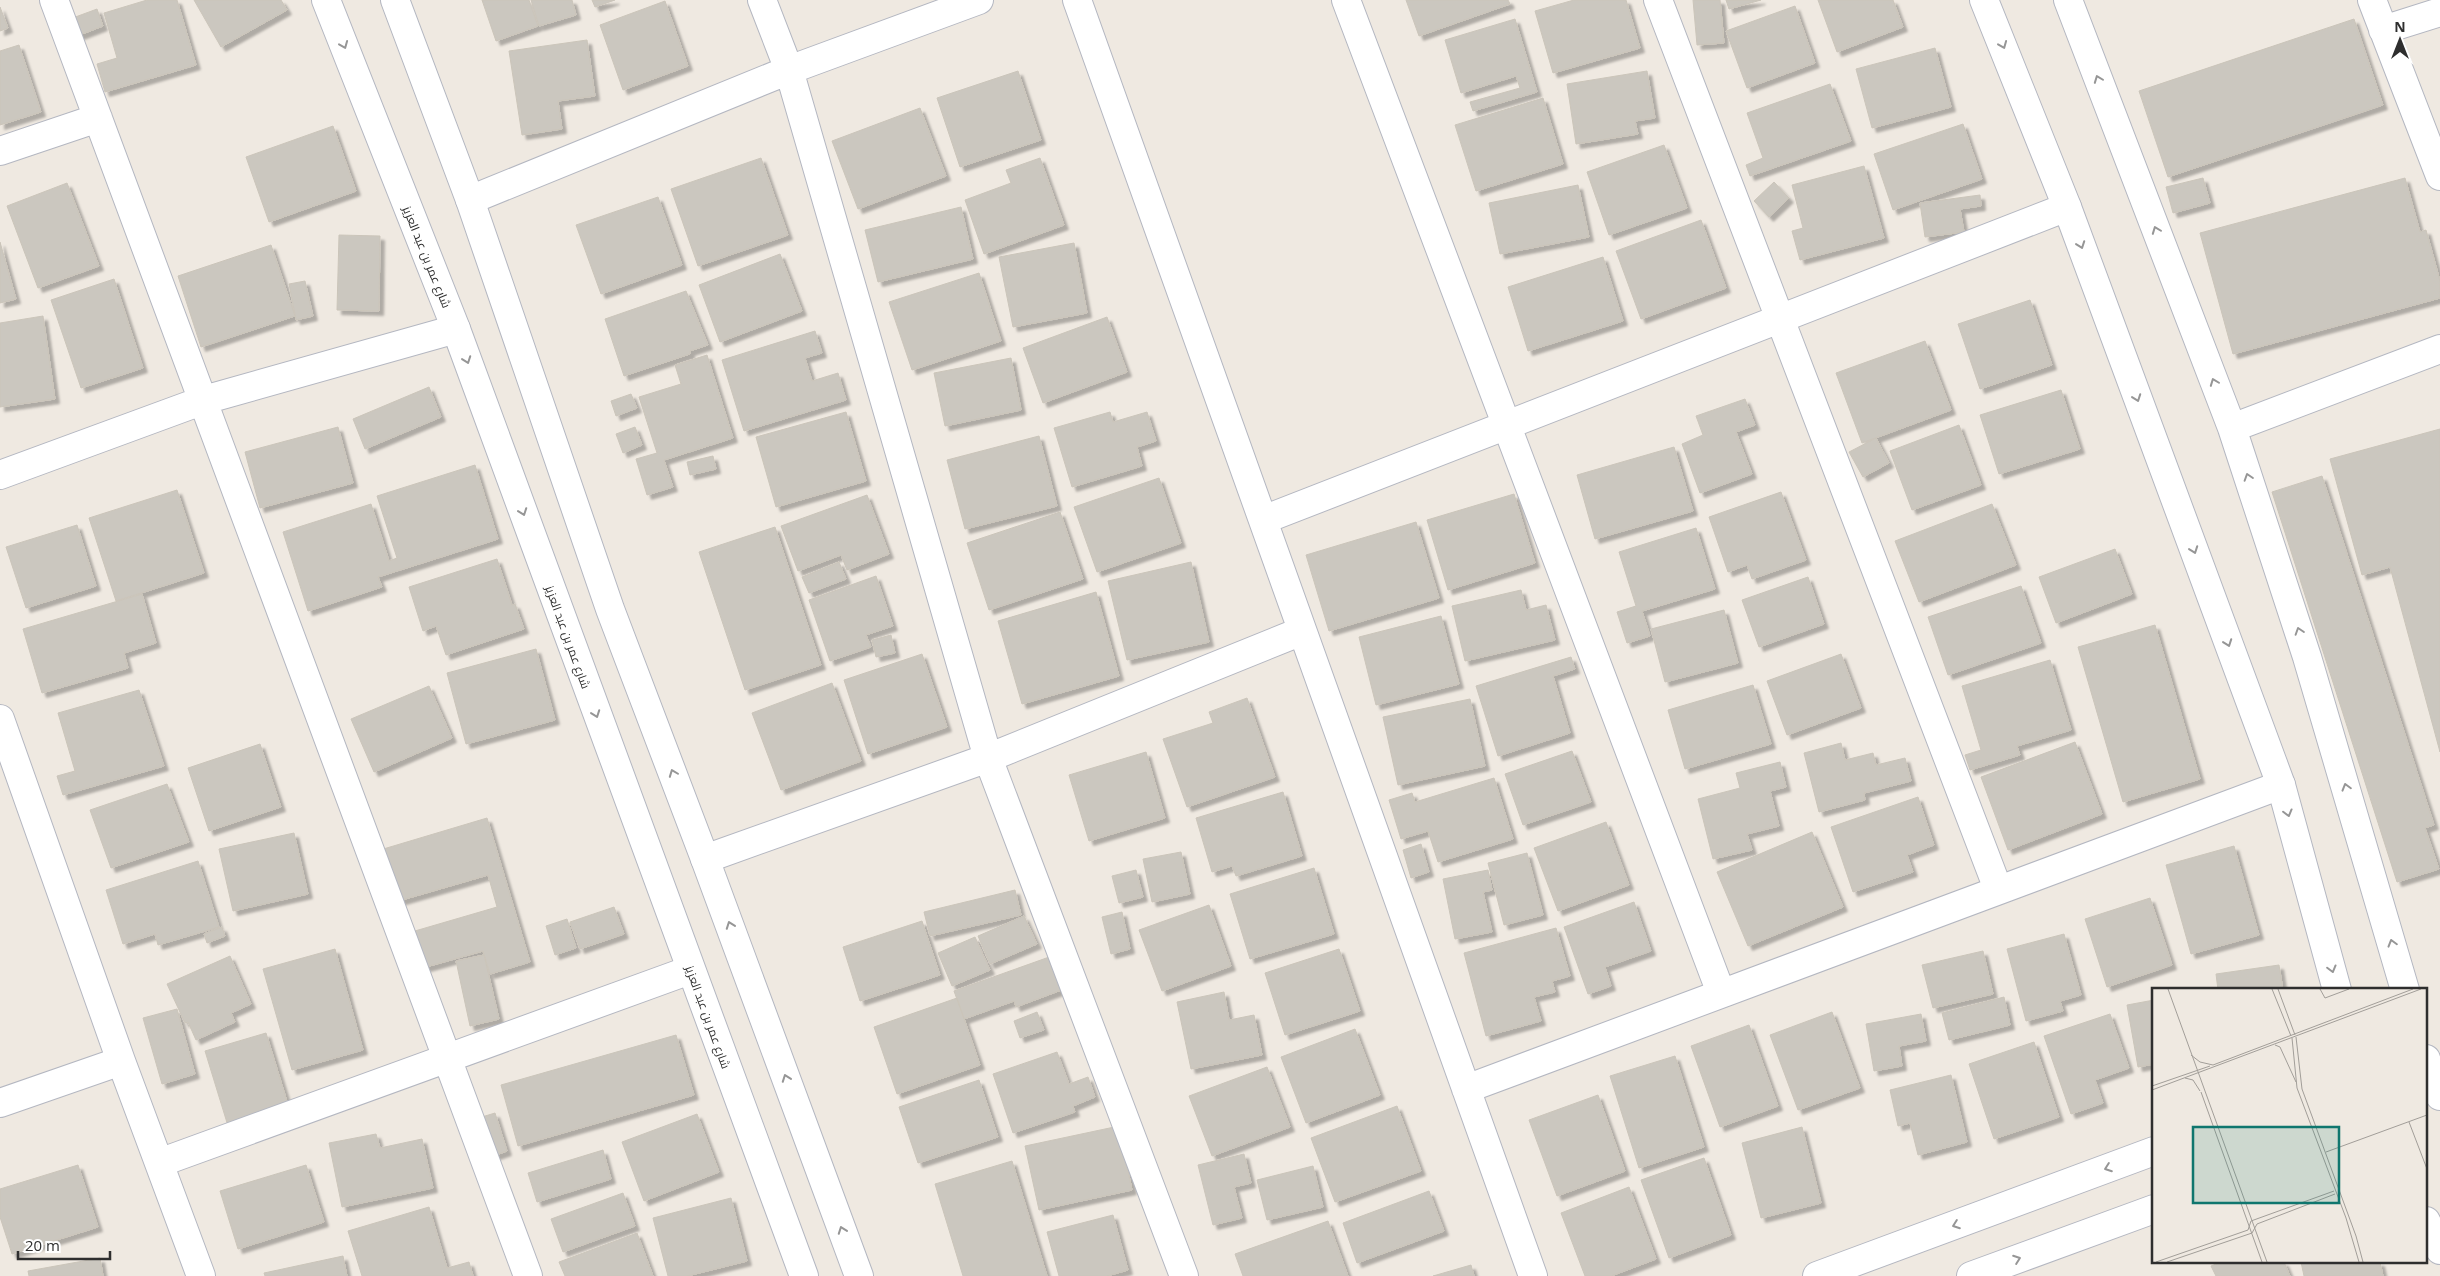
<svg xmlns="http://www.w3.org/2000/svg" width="2440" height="1276" viewBox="0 0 2440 1276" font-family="'Open Sans',Cairo,sans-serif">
<defs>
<filter id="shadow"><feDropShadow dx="4.5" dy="4.5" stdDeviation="1" flood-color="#0004"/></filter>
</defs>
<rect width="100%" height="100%" fill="#efe9e1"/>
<path fill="#cbc7bf" stroke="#cbc5ba" filter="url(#shadow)" d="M 147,0 L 177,0 L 196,65 L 105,92 L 97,64 L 117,58 L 104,13 Z
M 194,0 L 281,0 L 287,10 L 221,47 Z
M 482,0 L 529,0 L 538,26 L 496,41 Z
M 531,0 L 572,0 L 576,15 L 539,26 Z
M 592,0 L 615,0 L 595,7 Z
M 1406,0 L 1508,0 L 1510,4 L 1419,36 Z
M 1574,0 L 1626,0 L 1640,48 L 1553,73 L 1535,11 Z
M 1693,0 L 1720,0 L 1724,43 L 1697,45 Z
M 1726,0 L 1761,0 L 1729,9 Z
M 1818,0 L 1893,0 L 1903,27 L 1837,52 Z
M 665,1 L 688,66 L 623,90 L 600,25 Z
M 1795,6 L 1815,63 L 1747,88 L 1726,31 Z
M 0,7 L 8,28 L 0,31 Z
M 97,9 L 103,26 L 77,36 L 70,19 Z
M 1515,19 L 1537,92 L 1473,111 L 1470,102 L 1520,88 L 1516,76 L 1461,93 L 1445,40 Z
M 2354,19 L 2383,105 L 2168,177 L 2139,91 Z
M 587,40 L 595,96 L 558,101 L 562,129 L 522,135 L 509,51 Z
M 19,45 L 41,112 L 0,125 L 0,51 Z
M 1935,48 L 1951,107 L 1872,128 L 1856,69 Z
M 1018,71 L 1041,140 L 960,167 L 937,98 Z
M 1647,71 L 1655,118 L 1635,121 L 1638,134 L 1576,144 L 1567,84 Z
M 1830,84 L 1851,141 L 1750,176 L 1746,165 L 1763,158 L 1747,113 Z
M 1543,98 L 1563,164 L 1476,191 L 1455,125 Z
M 920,108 L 946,176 L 858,209 L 832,141 Z
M 1963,124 L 1982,179 L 1893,210 L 1874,154 Z
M 333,126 L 356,191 L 269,222 L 246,157 Z
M 1664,145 L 1687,208 L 1609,235 L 1587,172 Z
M 761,158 L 788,235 L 698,266 L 671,189 Z
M 1040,158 L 1064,225 L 984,254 L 965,200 L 1011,183 L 1006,170 Z
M 1864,166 L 1884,238 L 1800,260 L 1792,231 L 1803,228 L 1792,185 Z
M 2203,178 L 2210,203 L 2173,213 L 2166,187 Z
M 2405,178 L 2420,232 L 2426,230 L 2440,281 L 2440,298 L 2233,354 L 2200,233 Z
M 1774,182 L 1789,198 L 1769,217 L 1754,201 Z
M 67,183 L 99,266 L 38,288 L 7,206 Z
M 1578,185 L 1589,237 L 1500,254 L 1489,203 Z
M 1980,195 L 1981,206 L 1960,209 L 1964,232 L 1925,237 L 1920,203 Z
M 658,197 L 682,265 L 601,294 L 576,225 Z
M 961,207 L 973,259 L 878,282 L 865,230 Z
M 1701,220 L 1726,288 L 1641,319 L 1616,251 Z
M 339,235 L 380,236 L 379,311 L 337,310 Z
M 0,242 L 16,299 L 0,303 Z
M 1074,243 L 1087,313 L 1013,327 L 999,257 Z
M 271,245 L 295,316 L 201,347 L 178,276 Z
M 780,254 L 802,311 L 720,342 L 699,285 Z
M 1603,257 L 1623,321 L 1528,351 L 1508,287 Z
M 979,273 L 1001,341 L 912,370 L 889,302 Z
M 114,279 L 143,368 L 81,388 L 51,300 Z
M 305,281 L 313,316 L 296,320 L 289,284 Z
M 686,291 L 708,345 L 690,351 L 690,354 L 624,376 L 605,319 Z
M 2030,300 L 2052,365 L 1980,389 L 1958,324 Z
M 43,316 L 55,399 L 0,407 L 0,323 Z
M 1107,317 L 1127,372 L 1043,403 L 1023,348 Z
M 815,331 L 822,353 L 805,358 L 812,381 L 838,373 L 846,400 L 744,431 L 722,360 Z
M 1925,341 L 1951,410 L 1862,443 L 1836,373 Z
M 707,355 L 733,438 L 664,460 L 673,487 L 647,495 L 636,459 L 657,453 L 639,397 L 681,384 L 675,365 Z
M 1011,358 L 1021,410 L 945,426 L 934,373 Z
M 429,387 L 441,417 L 365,449 L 353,419 Z
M 2061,390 L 2080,449 L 1999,474 L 1980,415 Z
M 631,394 L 637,408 L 616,416 L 611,401 Z
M 1745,399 L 1755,425 L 1736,432 L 1752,474 L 1700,493 L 1682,444 L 1703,435 L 1696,416 Z
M 846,412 L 866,481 L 776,507 L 756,437 Z
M 1110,412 L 1113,422 L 1147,412 L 1156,441 L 1137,447 L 1142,466 L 1072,487 L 1054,428 Z
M 1959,425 L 1981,485 L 1912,510 L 1890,451 Z
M 338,427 L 353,483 L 260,508 L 245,452 Z
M 635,427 L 642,445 L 623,453 L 616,434 Z
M 2440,429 L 2440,752 L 2390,567 L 2362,575 L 2330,459 Z
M 1039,436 L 1057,506 L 965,529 L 947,460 Z
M 1876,438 L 1889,463 L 1863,477 L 1849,452 Z
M 1674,447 L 1693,511 L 1595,539 L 1577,475 Z
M 713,456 L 716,469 L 690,475 L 687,462 Z
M 475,465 L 498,539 L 378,577 L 382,587 L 308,611 L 283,532 L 371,504 L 389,561 L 397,558 L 377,496 Z
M 2322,476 L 2434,825 L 2425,828 L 2439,869 L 2397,882 L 2272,492 Z
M 1159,478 L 1181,543 L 1097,572 L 1074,507 Z
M 177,490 L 204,573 L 116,601 L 89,518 Z
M 1781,492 L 1806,560 L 1752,579 L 1747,565 L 1728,572 L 1709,517 Z
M 1514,494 L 1535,563 L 1448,590 L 1427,520 Z
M 867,495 L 889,554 L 847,570 L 841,555 L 798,571 L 781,526 Z
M 1992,504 L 2016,565 L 1919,602 L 1895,541 Z
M 1060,512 L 1083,579 L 989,610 L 967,543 Z
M 1416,522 L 1439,598 L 1329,631 L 1306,555 Z
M 77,525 L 96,586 L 26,608 L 6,547 Z
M 775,527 L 821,665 L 745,690 L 699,552 Z
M 1696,528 L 1715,589 L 1642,611 L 1650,636 L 1627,643 L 1617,612 L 1636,606 L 1619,552 Z
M 2115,549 L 2132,594 L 2056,623 L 2039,577 Z
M 497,559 L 512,605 L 515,604 L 524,629 L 446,655 L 436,626 L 423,631 L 409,587 Z
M 839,562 L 846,579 L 809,593 L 802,577 Z
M 1191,562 L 1209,642 L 1127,660 L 1108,581 Z
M 876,576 L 893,626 L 866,635 L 871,647 L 830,661 L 809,600 Z
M 1808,577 L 1824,624 L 1759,647 L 1742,600 Z
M 2021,586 L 2041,643 L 1948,675 L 1928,617 Z
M 1521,590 L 1526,610 L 1546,605 L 1555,640 L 1465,661 L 1452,606 Z
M 1096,592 L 1119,676 L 1022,704 L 998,621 Z
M 142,594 L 156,643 L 124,653 L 128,668 L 42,693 L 23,629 Z
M 1724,610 L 1738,663 L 1665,682 L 1651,629 Z
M 1441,616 L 1459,684 L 1376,705 L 1359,637 Z
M 2155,625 L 2200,779 L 2123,802 L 2078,647 Z
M 891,635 L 895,653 L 876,657 L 872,640 Z
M 536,649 L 555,720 L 466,744 L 447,673 Z
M 922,654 L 947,727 L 868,754 L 844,680 Z
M 1841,654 L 1861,708 L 1787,735 L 1767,681 Z
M 1571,657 L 1575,669 L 1553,676 L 1570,733 L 1498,756 L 1476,686 Z
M 2050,660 L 2071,730 L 2017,746 L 2020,755 L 1970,770 L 1965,755 L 1981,750 L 1962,686 Z
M 832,683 L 861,761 L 781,790 L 752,713 Z
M 1753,685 L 1771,744 L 1685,769 L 1668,710 Z
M 429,686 L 452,738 L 374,772 L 351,719 Z
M 139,690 L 164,766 L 63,795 L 57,776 L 75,771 L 58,713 Z
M 1247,698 L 1275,777 L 1187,807 L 1163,739 L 1213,723 L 1209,712 Z
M 1470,699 L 1485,766 L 1398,785 L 1383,717 Z
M 2075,742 L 2102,814 L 2008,850 L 1981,777 Z
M 1841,743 L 1845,760 L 1873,753 L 1876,765 L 1905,758 L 1911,781 L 1864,793 L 1865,800 L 1819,812 L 1804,753 Z
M 260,744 L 281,807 L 209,831 L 188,768 Z
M 1572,751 L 1591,802 L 1523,825 L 1505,774 Z
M 1146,752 L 1165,818 L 1089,841 L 1069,775 Z
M 1780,762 L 1786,787 L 1770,791 L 1779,826 L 1747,834 L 1752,850 L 1713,859 L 1698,799 L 1740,788 L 1736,773 Z
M 1494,778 L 1513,839 L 1438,862 L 1428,831 L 1401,839 L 1389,800 L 1412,793 L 1415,802 Z
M 167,784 L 189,842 L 111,868 L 90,810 Z
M 1283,792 L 1302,856 L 1236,876 L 1232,866 L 1212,872 L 1196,818 Z
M 1918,797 L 1934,845 L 1907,855 L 1913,872 L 1853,892 L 1831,827 Z
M 487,818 L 530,962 L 490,974 L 483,951 L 419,969 L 408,933 L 497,907 L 488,875 L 395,902 L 380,850 Z
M 1606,822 L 1629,885 L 1558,911 L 1534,848 Z
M 1812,832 L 1843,907 L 1748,946 L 1717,872 Z
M 294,833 L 308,894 L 233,911 L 219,849 Z
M 1421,844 L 1429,872 L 1411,878 L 1403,850 Z
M 2234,846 L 2259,935 L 2191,954 L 2166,865 Z
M 1181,852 L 1190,894 L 1152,902 L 1143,859 Z
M 1527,853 L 1543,915 L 1504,925 L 1488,863 Z
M 198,861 L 219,927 L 158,945 L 155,934 L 123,944 L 106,890 Z
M 1314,868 L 1334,934 L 1250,959 L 1230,894 Z
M 1136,870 L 1143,897 L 1119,903 L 1112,876 Z
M 1488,870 L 1492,890 L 1483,892 L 1492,932 L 1455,939 L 1443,879 Z
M 1015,890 L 1021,915 L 930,936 L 924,912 Z
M 2150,898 L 2172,965 L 2107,987 L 2085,919 Z
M 1634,902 L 1651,951 L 1605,967 L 1611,986 L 1588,994 L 1564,927 Z
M 1209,905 L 1231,966 L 1162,991 L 1139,930 Z
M 614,907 L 624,934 L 580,949 L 570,922 Z
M 1122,912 L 1130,949 L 1111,954 L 1102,917 Z
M 1024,916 L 1037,944 L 990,964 L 978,936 Z
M 567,919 L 576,948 L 555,955 L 546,926 Z
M 922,921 L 940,975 L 860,1001 L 843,947 Z
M 222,927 L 225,936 L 207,943 L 204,934 Z
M 1556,928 L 1570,976 L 1552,981 L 1555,992 L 1534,997 L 1541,1021 L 1486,1036 L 1464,953 Z
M 2064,934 L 2081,995 L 2060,1001 L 2063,1011 L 2026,1021 L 2007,949 Z
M 975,937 L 990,970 L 952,986 L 938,953 Z
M 335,949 L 363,1050 L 292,1070 L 263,969 Z
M 1339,949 L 1360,1011 L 1285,1035 L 1265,973 Z
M 1983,951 L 1993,994 L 1933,1008 L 1922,965 Z
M 484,955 L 499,1019 L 470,1026 L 456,961 Z
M 230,956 L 251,1004 L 231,1013 L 235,1022 L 196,1040 L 188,1022 L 185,1023 L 167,984 Z
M 1052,956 L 1064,989 L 1016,1007 L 1014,1001 L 964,1019 L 954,991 Z
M 2279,965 L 2283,990 L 2218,990 L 2216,974 Z
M 1224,992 L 1229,1020 L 1254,1015 L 1262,1055 L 1191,1069 L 1177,1002 Z
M 2004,997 L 2010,1025 L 1949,1040 L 1942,1013 Z
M 957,998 L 980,1065 L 897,1094 L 874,1027 Z
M 2154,1000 L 2154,1064 L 2138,1067 L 2127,1005 Z
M 177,1009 L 195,1074 L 162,1084 L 143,1018 Z
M 1037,1012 L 1044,1030 L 1020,1038 L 1014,1021 Z
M 1832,1012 L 1860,1088 L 1798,1110 L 1770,1035 Z
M 1921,1014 L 1926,1041 L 1899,1046 L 1902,1066 L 1874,1071 L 1866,1024 Z
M 2110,1014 L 2129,1068 L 2095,1080 L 2103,1103 L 2071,1114 L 2044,1036 Z
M 1749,1025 L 1778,1106 L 1720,1127 L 1691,1046 Z
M 1355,1029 L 1380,1095 L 1306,1123 L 1281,1057 Z
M 266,1033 L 289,1108 L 228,1126 L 205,1051 Z
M 676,1035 L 694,1095 L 518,1146 L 501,1085 Z
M 2034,1042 L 2059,1117 L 1994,1139 L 1969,1064 Z
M 1057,1052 L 1069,1084 L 1088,1077 L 1095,1097 L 1073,1106 L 1075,1112 L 1013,1133 L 993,1074 Z
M 1675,1056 L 1704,1147 L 1639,1168 L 1610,1076 Z
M 1267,1067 L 1290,1127 L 1212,1156 L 1189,1096 Z
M 1951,1075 L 1967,1142 L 1918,1155 L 1910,1123 L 1898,1126 L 1890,1090 Z
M 979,1080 L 998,1137 L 918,1163 L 899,1107 Z
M 1598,1095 L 1625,1171 L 1557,1196 L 1529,1120 Z
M 1397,1106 L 1421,1171 L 1335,1202 L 1311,1138 Z
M 495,1113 L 507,1151 L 485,1159 L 472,1120 Z
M 697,1114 L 719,1172 L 644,1201 L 622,1142 Z
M 1119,1126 L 1132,1190 L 1039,1210 L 1025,1146 Z
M 1802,1127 L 1821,1203 L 1761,1218 L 1742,1143 Z
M 376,1134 L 380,1148 L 422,1139 L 433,1188 L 342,1207 L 329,1143 Z
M 603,1150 L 611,1179 L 537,1202 L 528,1173 Z
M 1244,1154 L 1251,1183 L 1234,1187 L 1242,1218 L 1213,1225 L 1198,1165 Z
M 1704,1158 L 1731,1235 L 1669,1258 L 1641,1180 Z
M 1012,1161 L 1047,1276 L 963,1276 L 935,1184 Z
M 78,1165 L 98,1227 L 12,1254 L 0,1217 L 0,1189 Z
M 306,1165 L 324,1222 L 238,1249 L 220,1191 Z
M 1313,1166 L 1323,1207 L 1267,1220 L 1257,1180 Z
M 1629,1187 L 1656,1259 L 1611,1276 L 1585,1276 L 1561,1213 Z
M 1429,1191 L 1444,1231 L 1357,1263 L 1343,1223 Z
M 623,1193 L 635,1226 L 563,1252 L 551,1219 Z
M 731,1198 L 747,1261 L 687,1276 L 668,1276 L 653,1218 Z
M 429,1207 L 447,1268 L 469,1262 L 473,1276 L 362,1276 L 348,1231 Z
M 1113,1215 L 1128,1270 L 1107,1276 L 1059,1276 L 1047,1232 Z
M 1328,1221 L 1348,1276 L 1243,1276 L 1235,1254 Z
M 637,1233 L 653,1276 L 565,1276 L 559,1262 Z
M 343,1256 L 347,1276 L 265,1276 L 264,1273 Z
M 100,1258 L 103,1276 L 29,1276 L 28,1271 Z
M 2221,1262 L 2284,1262 L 2290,1276 L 2216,1276 L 2211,1266 Z
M 2301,1262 L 2380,1262 L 2383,1276 L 2304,1276 Z
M 1471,1265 L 1474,1276 L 1433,1276 Z"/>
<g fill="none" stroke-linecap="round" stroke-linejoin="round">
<defs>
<path id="street" d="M 54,0 L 528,1276
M 762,0 L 789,70 L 988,758 L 1184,1276
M 1077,0 L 1533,1276
M 1346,0 L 1721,993
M 1658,0 L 1998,889
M 2372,0 L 2440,176
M 2383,30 L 2440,12
M 0,151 L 98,118
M 470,200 L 789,70 L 979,0
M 0,475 L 204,400 L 456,329
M 1263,520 L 2067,207
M 0,719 L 121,1061 L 201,1276
M 705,859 L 988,758 L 1302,631
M 1466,1089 L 2281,785
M 0,1103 L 121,1061
M 159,1163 L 690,970"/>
<path id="secondary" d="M 326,0 L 456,329 L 804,1276
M 395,0 L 470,200 L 610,609 L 705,859 L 859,1276
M 1984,0 L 2067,207 L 2281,785 L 2337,990
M 2068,0 L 2232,428 L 2307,657 L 2405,990
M 2232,428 L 2440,349
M 2426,1059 L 2440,1096
M 2426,1221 L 2440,1250
M 1817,1276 L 2154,1151
M 1971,1276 L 2154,1209"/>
</defs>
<use href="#street" stroke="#b4b7c1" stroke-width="30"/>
<use href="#secondary" stroke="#b4b7c1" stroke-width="30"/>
<use href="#street" stroke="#fff" stroke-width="28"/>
<use href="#secondary" stroke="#fff" stroke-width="28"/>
</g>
<defs><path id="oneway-chevron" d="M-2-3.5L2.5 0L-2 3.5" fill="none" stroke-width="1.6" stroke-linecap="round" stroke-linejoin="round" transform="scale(1.25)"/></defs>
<g stroke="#969696">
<use href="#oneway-chevron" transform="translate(344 45) rotate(68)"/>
<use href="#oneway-chevron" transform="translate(2003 45) rotate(68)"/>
<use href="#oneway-chevron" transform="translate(2098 79) rotate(-111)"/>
<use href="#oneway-chevron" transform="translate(2156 230) rotate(-111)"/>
<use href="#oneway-chevron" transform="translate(2081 245) rotate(70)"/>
<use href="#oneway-chevron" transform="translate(467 360) rotate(70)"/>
<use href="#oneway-chevron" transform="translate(2214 382) rotate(-111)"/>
<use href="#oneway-chevron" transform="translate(2137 398) rotate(70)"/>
<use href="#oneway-chevron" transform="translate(2248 477) rotate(-108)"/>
<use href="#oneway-chevron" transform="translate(523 512) rotate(70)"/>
<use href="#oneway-chevron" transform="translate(2194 550) rotate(70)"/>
<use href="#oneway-chevron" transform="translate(2299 631) rotate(-108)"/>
<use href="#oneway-chevron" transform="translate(2228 643) rotate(70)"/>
<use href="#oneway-chevron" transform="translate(596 714) rotate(70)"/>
<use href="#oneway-chevron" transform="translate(673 773) rotate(-111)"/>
<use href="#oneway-chevron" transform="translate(2346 787) rotate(-106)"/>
<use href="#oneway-chevron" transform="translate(2288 813) rotate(75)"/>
<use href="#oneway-chevron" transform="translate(730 925) rotate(-110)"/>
<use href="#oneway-chevron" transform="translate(2392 943) rotate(-106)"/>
<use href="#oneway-chevron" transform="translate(2332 969) rotate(75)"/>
<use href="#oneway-chevron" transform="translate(786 1078) rotate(-110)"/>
<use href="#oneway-chevron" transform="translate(2108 1168) rotate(160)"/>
<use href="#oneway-chevron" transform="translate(1956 1225) rotate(160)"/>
<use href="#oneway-chevron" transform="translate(842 1230) rotate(-110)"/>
<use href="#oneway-chevron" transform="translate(2017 1259) rotate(-20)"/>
</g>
<g text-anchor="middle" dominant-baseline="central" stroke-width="5" stroke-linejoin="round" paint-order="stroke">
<g font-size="12" fill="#2e2e2e" stroke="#fff">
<text transform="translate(427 257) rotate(68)">شارع عمر بن عبد العزيز</text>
<text transform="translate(568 637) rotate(70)">شارع عمر بن عبد العزيز</text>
<text transform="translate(708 1017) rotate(70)">شارع عمر بن عبد العزيز</text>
</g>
</g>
<g transform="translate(2152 988)">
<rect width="275" height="275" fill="#efe9e1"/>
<path fill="none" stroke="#a29e99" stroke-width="1" d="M 16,1 L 115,274M 120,1 L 139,48M 126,1 L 143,47M 168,1 L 173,10 L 197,1M 144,49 L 150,101 L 204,248 L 211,274M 140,50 L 145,100 L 194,230 L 207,274M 123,57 L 128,59 L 144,94M 39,67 L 48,74 L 61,77 L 261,1M 33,90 L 41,92 L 48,103M 0,98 L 58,78M 0,102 L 269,1M 49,104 L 110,274M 257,134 L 275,181M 174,164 L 275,127M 4,274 L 96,242 L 99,233 L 182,203M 15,274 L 100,245 L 105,236 L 183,206"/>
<path fill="#0f766e" fill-opacity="0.15" stroke="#0f766e" stroke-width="2.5" d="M 41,139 L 187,139 L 187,215 L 41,215 Z"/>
<rect width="275" height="275" fill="none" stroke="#2e2e2e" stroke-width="2.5"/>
</g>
<g transform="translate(2400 40)" stroke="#ffffff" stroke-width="4" paint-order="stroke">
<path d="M0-4L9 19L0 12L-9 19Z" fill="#2e2e2e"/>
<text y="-8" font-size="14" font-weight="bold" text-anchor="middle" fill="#2e2e2e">N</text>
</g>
<path d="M18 1251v8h92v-8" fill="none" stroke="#2e2e2e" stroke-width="2.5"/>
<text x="25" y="1251" font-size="15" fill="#2e2e2e" stroke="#ffffff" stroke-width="4" paint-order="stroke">20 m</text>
</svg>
